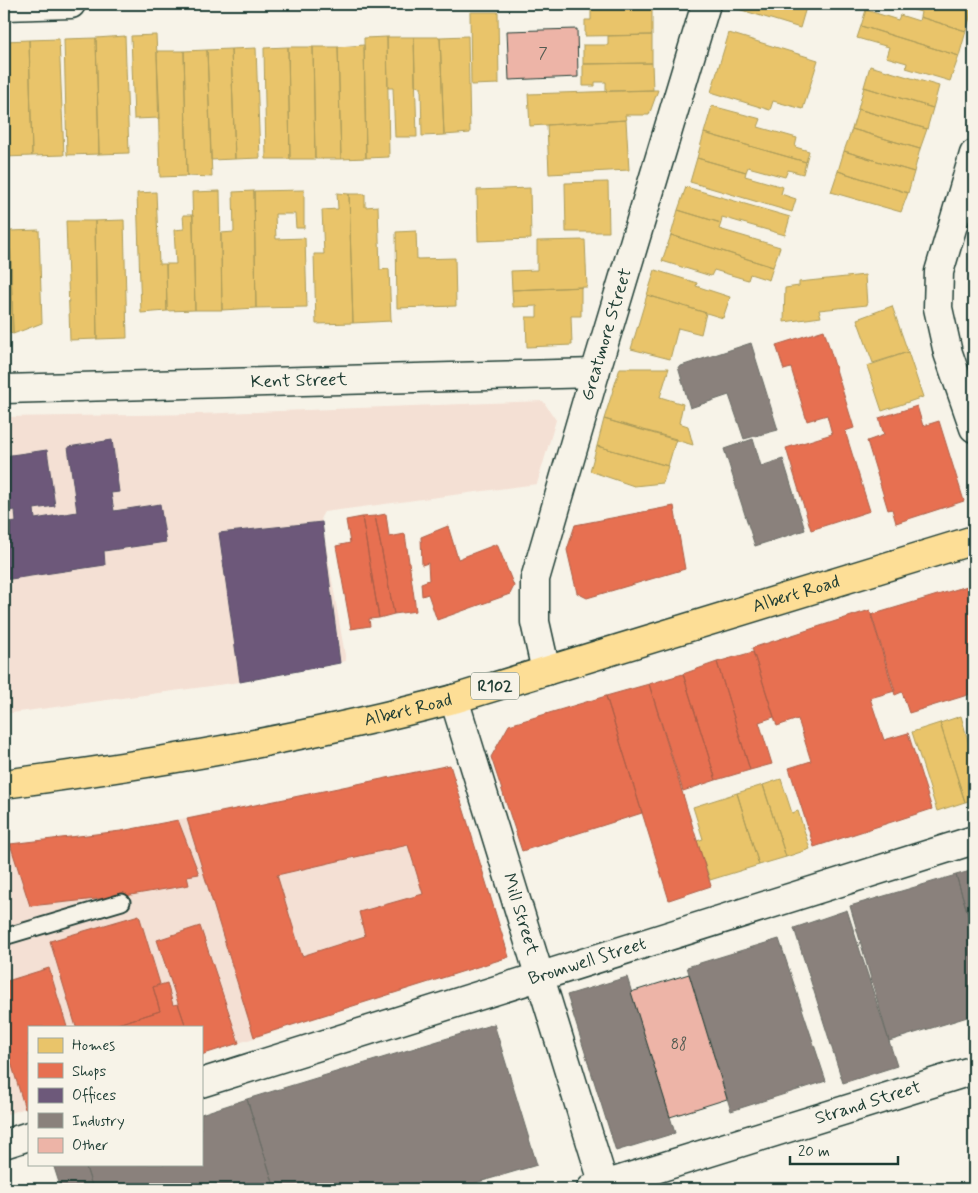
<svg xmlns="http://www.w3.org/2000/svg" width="978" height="1193" viewBox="0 0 978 1193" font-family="Mynerve,sans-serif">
<rect width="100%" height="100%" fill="#f7f3e8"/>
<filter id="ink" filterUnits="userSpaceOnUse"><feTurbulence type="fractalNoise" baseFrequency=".02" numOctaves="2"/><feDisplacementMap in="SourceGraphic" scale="10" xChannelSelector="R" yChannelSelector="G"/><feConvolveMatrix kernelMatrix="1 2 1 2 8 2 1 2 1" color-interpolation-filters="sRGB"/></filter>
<g filter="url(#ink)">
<path fill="#f4e0d4" d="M 543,401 L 556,420 L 537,484 L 324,512 L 321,517 L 346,661 L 240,682 L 4,714 L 4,417 L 199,414 Z
M 450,765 L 509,957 L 201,1055 L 201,1027 L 29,1027 L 29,1107 L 4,1115 L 4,845 L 121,831 Z"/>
<path fill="#e9c46a" stroke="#ac9c5a" d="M 736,4 L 807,4 L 800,28 L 735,8 Z
M 901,4 L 974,4 L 966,31 L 920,17 L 921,12 L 901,6 Z
M 652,7 L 652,35 L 585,36 L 585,20 L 591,20 L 591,9 Z
M 866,10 L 898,20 L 900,15 L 919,21 L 920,17 L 966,31 L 959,56 L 861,26 Z
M 470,12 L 498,12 L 499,84 L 471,85 Z
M 861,26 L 959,56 L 950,81 L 906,68 L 907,63 L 886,57 L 889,47 L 857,38 Z
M 729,33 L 818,60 L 803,109 L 773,101 L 770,110 L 711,92 Z
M 156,35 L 160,118 L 134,119 L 131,36 Z
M 652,35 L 652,63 L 583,64 L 583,45 L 608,45 L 608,36 Z
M 125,36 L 129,153 L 99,154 L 96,38 Z
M 468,36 L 470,133 L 444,135 L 440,37 Z
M 387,37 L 414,37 L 417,137 L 395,137 L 393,88 L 388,88 Z
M 387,37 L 389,157 L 366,158 L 364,38 Z
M 414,37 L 440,37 L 444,135 L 422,136 L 421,87 L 415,86 Z
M 96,38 L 99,154 L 67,155 L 64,39 Z
M 59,39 L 64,155 L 32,156 L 29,40 Z
M 29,40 L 32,156 L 4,157 L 4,41 Z
M 364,45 L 366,158 L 341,159 L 338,47 Z
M 288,47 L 313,47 L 315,159 L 290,159 Z
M 288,47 L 290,159 L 266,159 L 264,48 Z
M 313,47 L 338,47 L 341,159 L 315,159 Z
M 256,48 L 260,158 L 235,159 L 231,49 Z
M 231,49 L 235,159 L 211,160 L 207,50 Z
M 207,50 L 212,177 L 187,176 L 184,51 Z
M 157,51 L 184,51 L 187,176 L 160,177 Z
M 652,63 L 653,90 L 606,91 L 606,82 L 595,82 L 595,86 L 583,86 L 583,64 Z
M 870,66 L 939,86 L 933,108 L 864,87 Z
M 864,87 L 933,108 L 927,129 L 858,109 Z
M 653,90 L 658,90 L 649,115 L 625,115 L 626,120 L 530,126 L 528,94 Z
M 712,106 L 761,119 L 758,127 L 797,138 L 795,147 L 809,151 L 806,162 L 704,133 Z
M 858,109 L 927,129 L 920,149 L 852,129 Z
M 626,120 L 629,170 L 549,174 L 547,125 Z
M 852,129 L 920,149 L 914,172 L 844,151 Z
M 704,133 L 806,162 L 803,174 L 788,170 L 785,177 L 748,167 L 746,172 L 697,158 Z
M 844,151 L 914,172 L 908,193 L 838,171 Z
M 697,158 L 746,172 L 745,176 L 783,187 L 781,194 L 796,199 L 792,212 L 690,182 Z
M 838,171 L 908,193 L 901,212 L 831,192 Z
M 608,182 L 609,232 L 566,232 L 565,183 Z
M 686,187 L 790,217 L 785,235 L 722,217 L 721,223 L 678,210 Z
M 530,188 L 531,239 L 478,241 L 477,190 Z
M 304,190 L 304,228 L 296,228 L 295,214 L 275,214 L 276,239 L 305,238 L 307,307 L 256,308 L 254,191 Z
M 220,191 L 222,310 L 195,310 L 192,192 Z
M 254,191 L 256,308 L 222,310 L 221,233 L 234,232 L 233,192 Z
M 156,192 L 159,264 L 166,264 L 167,311 L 141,313 L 137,193 Z
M 337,193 L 349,194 L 353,323 L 316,324 L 314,254 L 324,254 L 322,210 L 338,209 Z
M 349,194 L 365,194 L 365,207 L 378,206 L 380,270 L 389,269 L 391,321 L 353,323 Z
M 678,210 L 721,223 L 719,229 L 780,247 L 773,267 L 671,235 Z
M 183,215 L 193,215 L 195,310 L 167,311 L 166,264 L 176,264 L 174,230 L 184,229 Z
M 124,220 L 127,338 L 97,339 L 95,221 Z
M 66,221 L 95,221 L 97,339 L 70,340 Z
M 39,230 L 42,323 L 13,334 L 10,231 Z
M 4,231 L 10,231 L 13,334 L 4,331 Z
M 416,231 L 417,259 L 455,258 L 456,306 L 397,308 L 396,232 Z
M 671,235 L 773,267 L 769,280 L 750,274 L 748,280 L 714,270 L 711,276 L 662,261 Z
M 585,240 L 587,287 L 512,290 L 511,271 L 537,270 L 537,241 Z
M 655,270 L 697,283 L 696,286 L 730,297 L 723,318 L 647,295 Z
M 865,275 L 867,305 L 819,310 L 821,317 L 784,322 L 785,288 L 799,286 L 799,282 Z
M 581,287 L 581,316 L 571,316 L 572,345 L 527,347 L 526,317 L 537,317 L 537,306 L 513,307 L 512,290 Z
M 647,295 L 706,313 L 701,334 L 678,328 L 670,359 L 631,349 Z
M 892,306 L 908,352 L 873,363 L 857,319 Z
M 908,352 L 923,397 L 882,411 L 867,366 Z
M 620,368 L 669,368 L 660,397 L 683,404 L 679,423 L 688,426 L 693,445 L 604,419 Z
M 604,419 L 676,439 L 668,466 L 597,446 Z
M 597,446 L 668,466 L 663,483 L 634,486 L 590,471 Z
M 961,716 L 971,751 L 974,750 L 974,800 L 965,802 L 940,723 Z
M 940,723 L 965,802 L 937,811 L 912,732 Z
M 781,779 L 792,813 L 798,811 L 810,849 L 786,857 L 763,785 Z
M 763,785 L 786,857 L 759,865 L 737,793 Z
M 737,793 L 759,865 L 710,880 L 697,841 L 703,839 L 693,807 Z"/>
<path fill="#e76f51" stroke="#ab6048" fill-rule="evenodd" d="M 824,330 L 854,428 L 845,431 L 870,511 L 811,530 L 786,448 L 832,434 L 827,415 L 807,421 L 791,368 L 784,370 L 776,345 Z
M 917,406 L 923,426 L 939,421 L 964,501 L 896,523 L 892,509 L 888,510 L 867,441 L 884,435 L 879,418 Z
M 674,506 L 685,569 L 587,598 L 577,593 L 567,550 L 575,525 Z
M 386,514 L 389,537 L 405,534 L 416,611 L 394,614 L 375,516 Z
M 375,516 L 394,614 L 379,618 L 362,517 Z
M 362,517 L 379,618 L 369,619 L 370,626 L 351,629 L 336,546 L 350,543 L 346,520 Z
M 448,526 L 458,559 L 497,544 L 514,586 L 510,594 L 437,620 L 428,594 L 422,596 L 421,583 L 429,580 L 428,563 L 422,565 L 421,537 Z
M 974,584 L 974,693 L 909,713 L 902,692 L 895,695 L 871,615 Z
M 870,610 L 895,691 L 870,698 L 884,740 L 908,733 L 932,809 L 814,847 L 789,768 L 811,761 L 798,719 L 777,726 L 752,648 Z
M 753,652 L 774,717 L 759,722 L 772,764 L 750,770 L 717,662 Z
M 717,662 L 750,770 L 716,780 L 683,674 Z
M 683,674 L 716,780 L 683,791 L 649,684 Z
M 649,684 L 711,886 L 669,900 L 606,696 Z
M 606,696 L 642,813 L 522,851 L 491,757 L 509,725 Z
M 450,765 L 509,957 L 254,1037 L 187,819 ZM 408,845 L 423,894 L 359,912 L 365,936 L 302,956 L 277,875 Z
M 178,820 L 199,874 L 187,876 L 189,885 L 125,896 L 30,906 L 10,844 L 121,831 Z
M 139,915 L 160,984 L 153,987 L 160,1011 L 108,1027 L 76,1027 L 50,941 Z
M 200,926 L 239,1043 L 201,1055 L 201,1027 L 186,1027 L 157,940 Z
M 49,968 L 67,1027 L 29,1027 L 29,1107 L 25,1109 L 4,1039 L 4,982 Z
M 167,983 L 173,1005 L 178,1004 L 186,1027 L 108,1027 L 160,1011 L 153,987 Z"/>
<path fill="#6d597a" stroke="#565165" d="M 112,440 L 119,492 L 111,493 L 114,511 L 160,504 L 166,542 L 104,551 L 105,565 L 4,580 L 4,524 L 16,522 L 15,510 L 4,512 L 4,456 L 47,450 L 55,506 L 34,509 L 35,519 L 77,512 L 68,447 Z
M 322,522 L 340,663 L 240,682 L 219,533 Z"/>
<path fill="#8a817c" stroke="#6a6d66" d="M 751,343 L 778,430 L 744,439 L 729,395 L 690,408 L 678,367 Z
M 753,439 L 761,466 L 783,459 L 805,530 L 755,546 L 724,449 Z
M 974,870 L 974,934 L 956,875 Z
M 956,875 L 974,934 L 974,1015 L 889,1041 L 850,906 Z
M 847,910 L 897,1066 L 843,1083 L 794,928 Z
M 779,939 L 826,1081 L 731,1111 L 687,967 Z
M 627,977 L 675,1133 L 616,1151 L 567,995 Z
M 494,1024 L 537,1165 L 455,1189 L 275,1189 L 247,1099 Z
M 247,1099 L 275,1189 L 93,1189 L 85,1164 L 201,1164 L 201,1114 Z
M 53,1164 L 85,1164 L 93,1189 L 61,1189 Z"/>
<path fill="#edb4a7" stroke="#1f3d34" d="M 577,29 L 578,77 L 509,80 L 507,31 Z
M 689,974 L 727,1099 L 670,1117 L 631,992 Z"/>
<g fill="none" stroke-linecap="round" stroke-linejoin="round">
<defs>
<path id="service" d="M 4,937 L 122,902"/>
<g id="minor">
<path d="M 4,6 L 71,4"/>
<path d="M 974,154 L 939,272 L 938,308 L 948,353 L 974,428"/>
<path id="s1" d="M 4,389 L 595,373"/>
<path id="s2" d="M 546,671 L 535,622 L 535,579 L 595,373 L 706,4"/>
<path id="s3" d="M 454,699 L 604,1185"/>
<path id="s4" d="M 201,1083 L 974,840"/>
<path d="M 4,1144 L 29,1136"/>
<path id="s5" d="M 591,1189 L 974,1070"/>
</g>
<g id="primary">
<path id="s6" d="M 4,784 C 155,764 306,738 454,699 L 974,540"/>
</g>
</defs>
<use href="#service" stroke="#1f3d34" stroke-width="19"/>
<use href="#minor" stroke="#1f3d34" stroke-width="31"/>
<use href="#primary" stroke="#1f3d34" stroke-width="31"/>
<use href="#service" stroke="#f7f3e8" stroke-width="15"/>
<use href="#minor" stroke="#f7f3e8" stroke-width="28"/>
<use href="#primary" stroke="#fdde96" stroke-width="28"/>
</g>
</g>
<g text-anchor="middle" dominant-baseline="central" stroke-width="5" stroke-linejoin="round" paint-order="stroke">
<g font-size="15" fill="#525b51">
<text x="543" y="54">7</text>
<text x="679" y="1045">88</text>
</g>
<rect fill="#f7f3e8" stroke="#60746a" stroke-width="1" x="471" y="672.5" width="48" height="27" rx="4"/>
<g font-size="16" font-weight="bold" fill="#1f3d34">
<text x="495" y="686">R102</text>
</g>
<g font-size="18" fill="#1f3d34" stroke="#f7f3e8">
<text stroke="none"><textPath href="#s2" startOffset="348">Greatmore Street</textPath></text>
<text stroke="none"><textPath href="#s1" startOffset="295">Kent Street</textPath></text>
<text stroke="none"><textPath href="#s6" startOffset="816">Albert Road</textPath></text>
<text stroke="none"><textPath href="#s6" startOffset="411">Albert Road</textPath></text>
<text stroke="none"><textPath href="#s3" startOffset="225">Mill Street</textPath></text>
<text stroke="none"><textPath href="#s4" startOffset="405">Bromwell Street</textPath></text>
<text stroke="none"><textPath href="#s5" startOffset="290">Strand Street</textPath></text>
</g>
</g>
<rect width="978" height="1193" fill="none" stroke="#f7f3e8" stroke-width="20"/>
<rect x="10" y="10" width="958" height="1173" fill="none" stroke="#1f3d34" stroke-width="2" filter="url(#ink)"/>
<rect x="28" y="1026" width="175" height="140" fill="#f7f3e8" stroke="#a1aaa0"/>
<rect x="38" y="1038" width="25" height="15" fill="#e9c46a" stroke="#a1aaa0"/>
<text x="72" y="1050" font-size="15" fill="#1f3d34">Homes</text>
<rect x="38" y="1063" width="25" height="15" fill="#e76f51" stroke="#a1aaa0"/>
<text x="72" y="1076" font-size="15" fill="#1f3d34">Shops</text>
<rect x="38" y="1088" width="25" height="15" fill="#6d597a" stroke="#a1aaa0"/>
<text x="72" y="1100" font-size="15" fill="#1f3d34">Offices</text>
<rect x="38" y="1113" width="25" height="15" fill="#8a817c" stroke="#a1aaa0"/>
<text x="72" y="1126" font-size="15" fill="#1f3d34">Industry</text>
<rect x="38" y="1138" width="25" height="15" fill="#edb4a7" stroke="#a1aaa0"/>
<text x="72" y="1150" font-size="15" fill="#1f3d34">Other</text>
<path d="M790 1156v8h108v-8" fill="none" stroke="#1f3d34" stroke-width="2.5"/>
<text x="798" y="1156" font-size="15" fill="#1f3d34" stroke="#f7f3e8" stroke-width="4" paint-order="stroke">20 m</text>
</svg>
